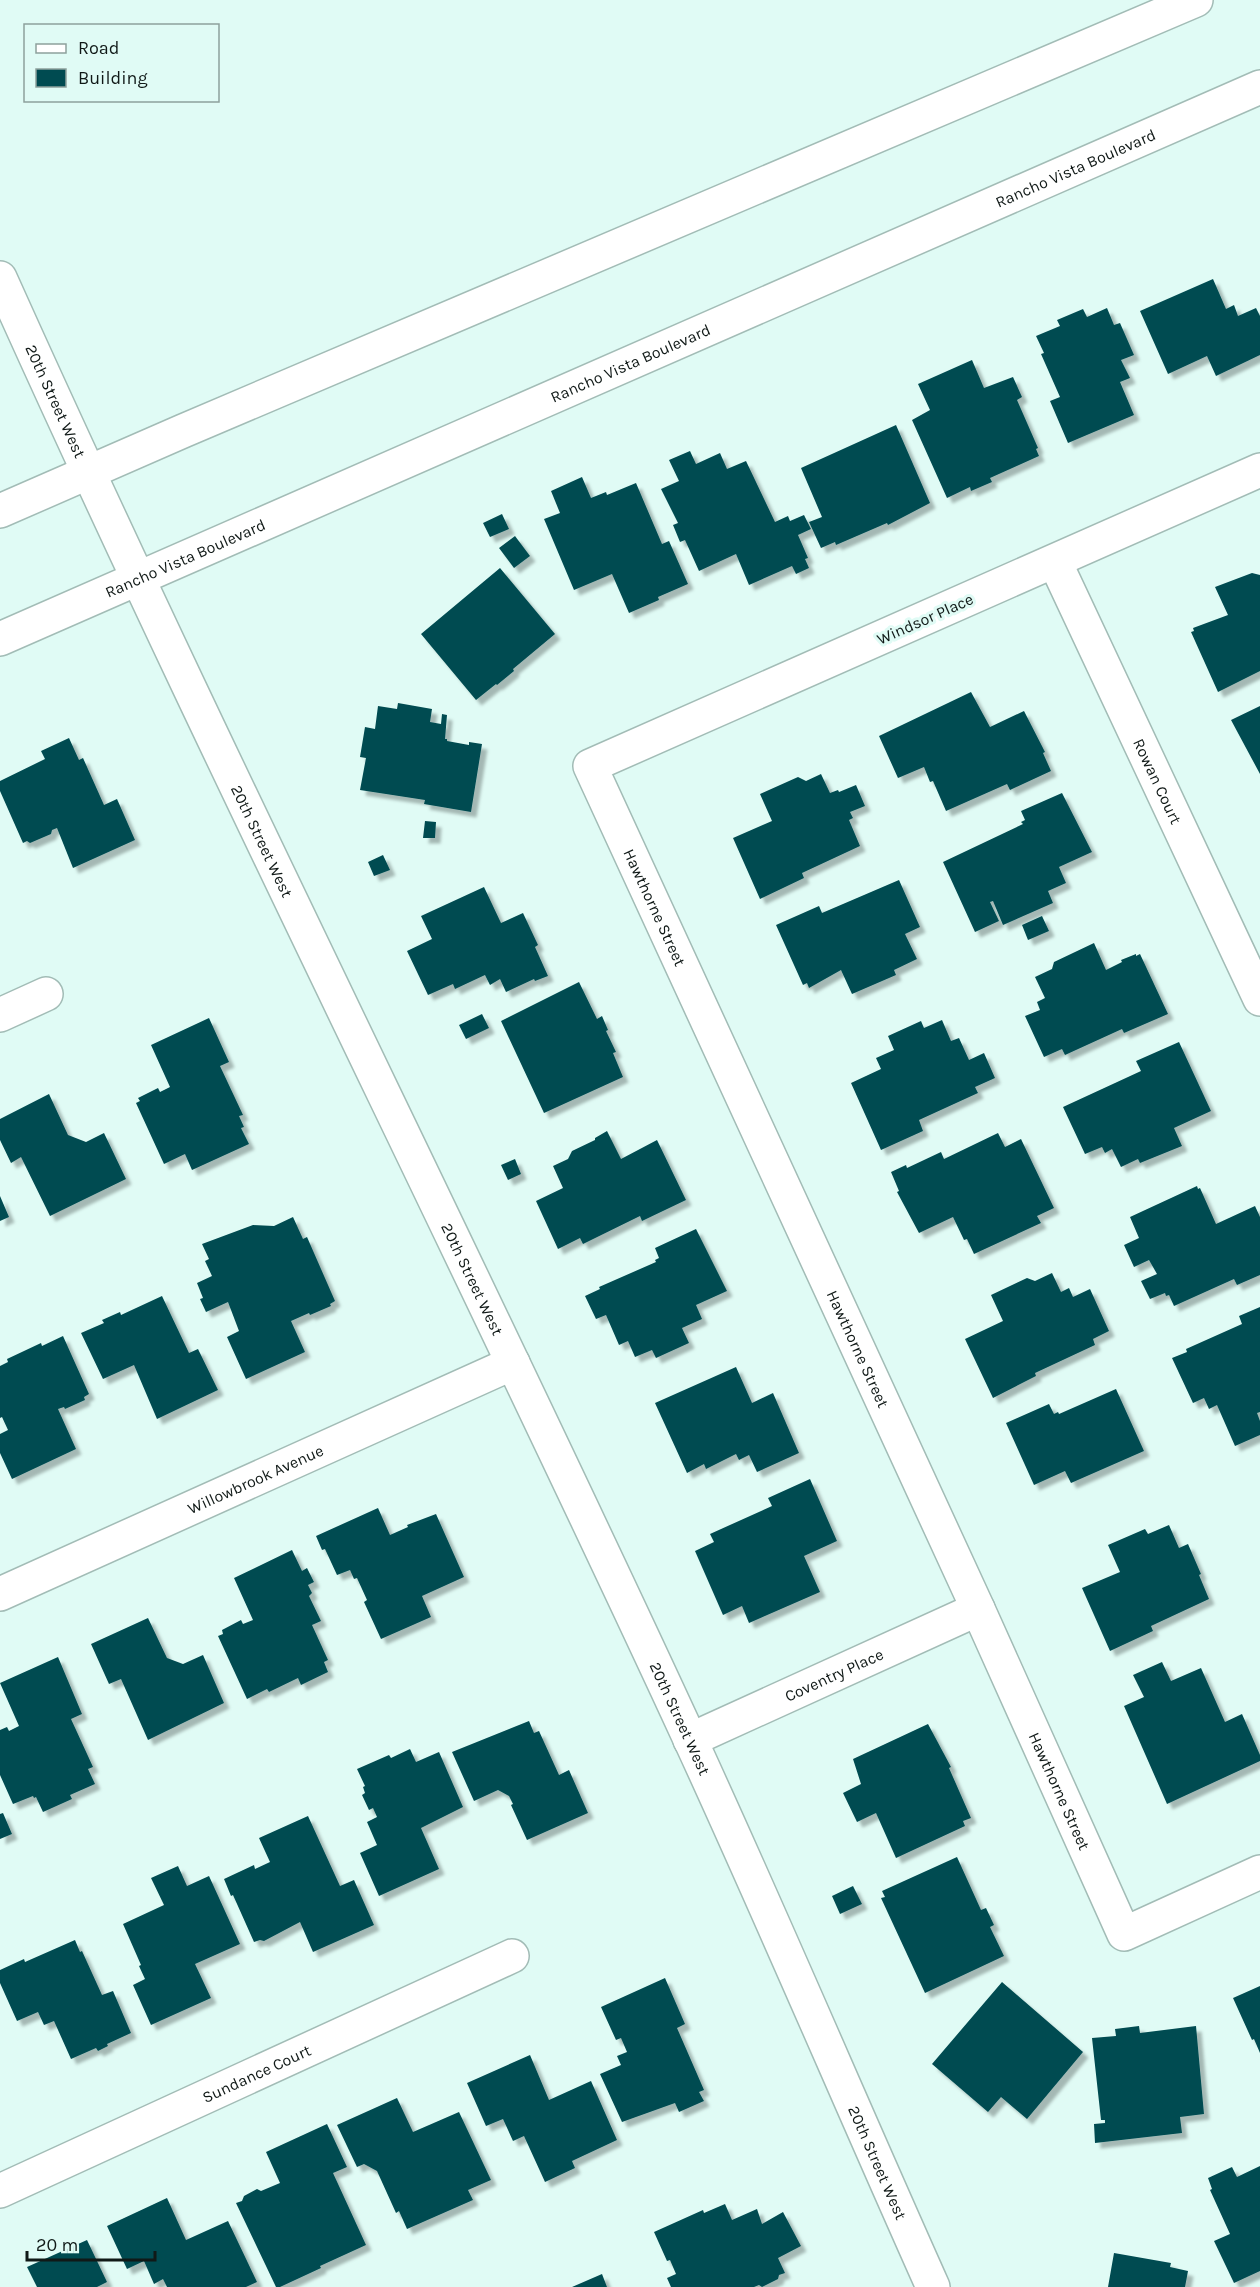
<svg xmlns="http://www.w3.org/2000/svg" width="1260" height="2287" viewBox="0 0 1260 2287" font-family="Karla,sans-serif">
<defs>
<filter id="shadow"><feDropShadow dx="5.5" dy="5.5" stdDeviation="1.5" flood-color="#0004"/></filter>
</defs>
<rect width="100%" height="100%" fill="#e0fbf5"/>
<path fill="#004b51" filter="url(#shadow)" d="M 1213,279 L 1226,309 L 1234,305 L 1238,316 L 1256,308 L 1260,316 L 1260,355 L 1216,376 L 1207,356 L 1168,374 L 1140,311 Z
M 1107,308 L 1114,325 L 1120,323 L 1134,355 L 1121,360 L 1130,378 L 1120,382 L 1134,415 L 1068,443 L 1050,401 L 1060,397 L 1041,354 L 1044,353 L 1036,336 L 1060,326 L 1057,320 L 1083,309 L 1087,317 Z
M 972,360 L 984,388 L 1013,377 L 1022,397 L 1017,400 L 1038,448 L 1036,449 L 1039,456 L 990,478 L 992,482 L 971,491 L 970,487 L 947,498 L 912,420 L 930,410 L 918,384 Z
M 896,425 L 930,503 L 888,525 L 887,523 L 836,545 L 835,542 L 821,548 L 809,522 L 822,517 L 801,468 Z
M 690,451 L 696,464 L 720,453 L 727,469 L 746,461 L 775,522 L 788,516 L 790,521 L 804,515 L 811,529 L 798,535 L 808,558 L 805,559 L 809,568 L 796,574 L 792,566 L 749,585 L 736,554 L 699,571 L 685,540 L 680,542 L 673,525 L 678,523 L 661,489 L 679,481 L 669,460 Z
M 582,477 L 591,498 L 606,492 L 607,495 L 636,483 L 662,544 L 669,541 L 688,584 L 658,597 L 659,600 L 629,613 L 612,574 L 574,590 L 544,519 L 560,513 L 551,491 Z
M 502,514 L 509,529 L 490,537 L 483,523 Z
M 515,536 L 530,556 L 514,568 L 499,548 Z
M 500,568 L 555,634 L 513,669 L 514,671 L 497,685 L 496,684 L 476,700 L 421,634 Z
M 1252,573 L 1260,575 L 1260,671 L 1218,692 L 1191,632 L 1194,631 L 1193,628 L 1228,615 L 1215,587 Z
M 971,692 L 990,727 L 1024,711 L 1045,752 L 1043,753 L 1051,771 L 1010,790 L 1007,784 L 946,811 L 933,781 L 930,782 L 924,767 L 898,778 L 879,736 Z
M 398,703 L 432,709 L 430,722 L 441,724 L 442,714 L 447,715 L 445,739 L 447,739 L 447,741 L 469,745 L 469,742 L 482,744 L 471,812 L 424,804 L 425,800 L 360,790 L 366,758 L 360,757 L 365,727 L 375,729 L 378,706 L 397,709 Z
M 1260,706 L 1260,774 L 1231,720 Z
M 69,738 L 79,760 L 83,758 L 104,805 L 117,799 L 135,840 L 73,868 L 57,828 L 52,830 L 51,834 L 30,843 L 27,841 L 23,843 L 0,791 L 0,781 L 45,759 L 41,751 Z
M 821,774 L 830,793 L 838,790 L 839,792 L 856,785 L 865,806 L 850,812 L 853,818 L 849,820 L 860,846 L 802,873 L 804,878 L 760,899 L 733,838 L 772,821 L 760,794 L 798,777 L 806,781 Z
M 1062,793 L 1092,852 L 1059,867 L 1066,883 L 1048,891 L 1053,903 L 1003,925 L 993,901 L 990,902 L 999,921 L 975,932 L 943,862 L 1023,824 L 1021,822 L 1025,820 L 1021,811 Z
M 425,821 L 436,822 L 435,838 L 423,838 Z
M 383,855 L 390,870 L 374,876 L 368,862 Z
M 899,880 L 920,927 L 905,934 L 917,959 L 894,970 L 896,975 L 852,994 L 841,970 L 809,988 L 807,983 L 803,985 L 776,925 L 819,906 L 822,913 Z
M 484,887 L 501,923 L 523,913 L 538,945 L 535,947 L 548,976 L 535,981 L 534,979 L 506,992 L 500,979 L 490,985 L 485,975 L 455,989 L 453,984 L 428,995 L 407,951 L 432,939 L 421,916 Z
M 1042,916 L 1049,931 L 1028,940 L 1022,925 Z
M 1094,943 L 1106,970 L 1122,962 L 1121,960 L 1136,954 L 1136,956 L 1140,954 L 1168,1014 L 1124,1033 L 1122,1029 L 1065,1055 L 1062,1049 L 1044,1057 L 1025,1016 L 1040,1010 L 1037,1002 L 1045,998 L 1035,977 L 1052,969 L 1054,962 Z
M 579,982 L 597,1019 L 602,1016 L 608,1030 L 606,1031 L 616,1052 L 613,1053 L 623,1077 L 544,1113 L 501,1021 Z
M 482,1014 L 489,1028 L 466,1039 L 459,1025 Z
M 209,1018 L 229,1062 L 220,1066 L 243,1115 L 239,1116 L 244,1127 L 241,1128 L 249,1144 L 192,1170 L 185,1154 L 164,1164 L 136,1103 L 140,1101 L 138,1098 L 158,1088 L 160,1092 L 170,1087 L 151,1045 Z
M 942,1020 L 951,1041 L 959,1038 L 969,1060 L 984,1053 L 995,1078 L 975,1087 L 978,1093 L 919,1120 L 923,1131 L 881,1150 L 851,1083 L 881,1069 L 876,1058 L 894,1050 L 888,1036 L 921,1021 L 924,1028 Z
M 1179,1042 L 1211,1111 L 1174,1128 L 1182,1146 L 1140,1163 L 1138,1159 L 1121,1167 L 1112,1149 L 1105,1153 L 1102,1147 L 1085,1154 L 1063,1107 L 1141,1071 L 1136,1061 Z
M 49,1094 L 68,1135 L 86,1142 L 104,1133 L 126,1179 L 50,1216 L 21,1157 L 11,1163 L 0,1140 L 0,1119 Z
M 607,1131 L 621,1159 L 657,1140 L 686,1200 L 642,1221 L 640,1216 L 583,1244 L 580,1238 L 558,1249 L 536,1201 L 563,1188 L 553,1166 L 568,1159 L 572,1151 L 595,1140 L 595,1138 Z
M 998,1133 L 1005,1147 L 1021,1139 L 1054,1208 L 1037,1216 L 1041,1223 L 974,1254 L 967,1239 L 964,1240 L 953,1217 L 919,1233 L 897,1192 L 899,1191 L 891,1172 L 906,1165 L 907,1168 L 941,1152 L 944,1159 Z
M 515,1159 L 521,1174 L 508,1180 L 501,1165 Z
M 1197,1186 L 1198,1189 L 1200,1188 L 1216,1224 L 1255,1206 L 1260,1217 L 1260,1275 L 1237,1285 L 1234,1279 L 1174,1306 L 1169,1295 L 1166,1296 L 1165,1293 L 1150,1299 L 1141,1281 L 1157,1274 L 1149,1260 L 1134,1267 L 1124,1245 L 1139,1238 L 1130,1217 Z
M 0,1196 L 9,1217 L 0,1221 Z
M 293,1217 L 303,1239 L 307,1237 L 335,1301 L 330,1304 L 331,1306 L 310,1315 L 309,1313 L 291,1321 L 305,1352 L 246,1379 L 227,1337 L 239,1331 L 228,1302 L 206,1312 L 200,1299 L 203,1298 L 197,1283 L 212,1276 L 205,1261 L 209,1259 L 202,1244 L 253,1225 L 274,1226 Z
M 696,1229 L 727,1291 L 696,1305 L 702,1319 L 682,1328 L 689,1343 L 656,1358 L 652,1350 L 635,1357 L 628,1341 L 619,1345 L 606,1315 L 596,1319 L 585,1296 L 600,1289 L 599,1287 L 656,1262 L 655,1260 L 659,1258 L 655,1248 Z
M 1052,1273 L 1061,1292 L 1069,1288 L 1073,1297 L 1090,1289 L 1109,1331 L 1093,1339 L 1095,1345 L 1035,1373 L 1036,1376 L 993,1398 L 965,1339 L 1003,1321 L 991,1295 L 1027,1278 L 1035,1281 Z
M 162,1296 L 189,1353 L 198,1349 L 218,1390 L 157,1419 L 134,1365 L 103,1379 L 81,1333 L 104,1323 L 102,1320 L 120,1312 L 121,1315 Z
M 1260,1307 L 1260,1412 L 1257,1413 L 1260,1421 L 1260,1435 L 1235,1446 L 1217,1405 L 1209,1409 L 1204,1398 L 1193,1403 L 1172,1358 L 1187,1352 L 1186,1349 L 1242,1324 L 1239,1316 Z
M 63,1336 L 89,1394 L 84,1397 L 85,1400 L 65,1409 L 64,1407 L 58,1409 L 76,1449 L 12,1479 L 0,1453 L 0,1434 L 8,1430 L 2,1417 L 0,1418 L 0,1366 L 8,1362 L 7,1359 L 41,1343 L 42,1346 Z
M 736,1367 L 752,1403 L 773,1393 L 799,1453 L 757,1472 L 749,1455 L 739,1460 L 736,1454 L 706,1469 L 704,1464 L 687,1473 L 655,1403 Z
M 1116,1389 L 1144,1451 L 1071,1483 L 1065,1471 L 1034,1485 L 1006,1423 L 1049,1404 L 1054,1414 L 1058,1412 L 1059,1414 Z
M 810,1479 L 837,1541 L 804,1556 L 820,1592 L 749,1623 L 742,1606 L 723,1615 L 695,1551 L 714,1542 L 710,1534 L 772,1506 L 768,1498 Z
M 378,1508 L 390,1535 L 408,1527 L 407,1525 L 436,1514 L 464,1577 L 422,1596 L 431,1617 L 381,1639 L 364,1602 L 367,1600 L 357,1578 L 354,1579 L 350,1570 L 337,1575 L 325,1549 L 322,1550 L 316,1536 Z
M 1169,1525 L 1179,1548 L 1188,1544 L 1201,1574 L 1199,1575 L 1209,1599 L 1151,1626 L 1153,1631 L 1110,1651 L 1082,1588 L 1120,1572 L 1108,1545 L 1145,1529 L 1148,1534 Z
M 292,1550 L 302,1571 L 307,1568 L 314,1582 L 308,1585 L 312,1593 L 309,1596 L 321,1621 L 312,1625 L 328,1660 L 324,1662 L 328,1672 L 301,1685 L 298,1678 L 269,1692 L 267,1689 L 247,1699 L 218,1636 L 223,1634 L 222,1630 L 241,1620 L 243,1624 L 253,1620 L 234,1578 Z
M 148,1618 L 167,1658 L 183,1664 L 203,1655 L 224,1703 L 148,1740 L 121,1679 L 109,1684 L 91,1644 Z
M 58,1657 L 82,1714 L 71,1719 L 93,1767 L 88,1769 L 95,1784 L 70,1795 L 72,1799 L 43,1812 L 36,1797 L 34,1798 L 33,1796 L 13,1804 L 0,1775 L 0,1730 L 7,1727 L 9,1731 L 19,1726 L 0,1683 Z
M 1162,1662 L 1171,1681 L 1201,1668 L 1225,1722 L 1242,1714 L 1260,1755 L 1260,1761 L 1167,1804 L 1124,1706 L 1144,1697 L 1133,1675 Z
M 529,1721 L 534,1733 L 539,1731 L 559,1775 L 569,1770 L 588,1813 L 527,1840 L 511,1805 L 513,1804 L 509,1796 L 498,1790 L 474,1801 L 452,1752 Z
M 928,1724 L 951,1767 L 949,1768 L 971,1818 L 963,1821 L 965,1826 L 896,1858 L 876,1813 L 857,1822 L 843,1793 L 861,1784 L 853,1759 Z
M 410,1749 L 416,1762 L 439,1752 L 463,1807 L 421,1828 L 439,1869 L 379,1896 L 360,1853 L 377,1845 L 367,1822 L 377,1817 L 373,1808 L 369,1810 L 362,1795 L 365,1793 L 363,1787 L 365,1786 L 357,1769 L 389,1755 L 391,1758 Z
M 3,1813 L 12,1834 L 0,1839 L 0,1814 Z
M 308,1816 L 340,1886 L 354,1880 L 374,1925 L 313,1952 L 300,1922 L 264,1941 L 260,1940 L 254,1942 L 233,1895 L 231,1896 L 224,1879 L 254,1865 L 255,1869 L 270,1862 L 259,1838 Z
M 957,1857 L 981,1910 L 986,1908 L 994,1925 L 990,1927 L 1004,1956 L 925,1993 L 881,1898 L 885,1897 L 882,1891 Z
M 178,1866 L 187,1886 L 209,1876 L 240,1944 L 195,1964 L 211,1998 L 151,2025 L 133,1985 L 145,1979 L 139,1966 L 141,1965 L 123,1924 L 164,1905 L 151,1878 Z
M 853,1886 L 862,1904 L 840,1914 L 832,1896 Z
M 75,1940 L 80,1952 L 82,1951 L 102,1995 L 113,1991 L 131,2033 L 107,2044 L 108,2046 L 98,2051 L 96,2048 L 71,2059 L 54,2021 L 44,2025 L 38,2012 L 17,2021 L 0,1983 L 0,1970 L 24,1959 L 25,1962 Z
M 665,1978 L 685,2024 L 677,2028 L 704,2090 L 699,2092 L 704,2101 L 679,2112 L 675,2103 L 622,2122 L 600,2074 L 621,2065 L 617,2056 L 627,2052 L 621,2038 L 616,2040 L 601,2007 Z
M 1002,1982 L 1083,2052 L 1027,2119 L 1001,2097 L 988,2112 L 932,2064 Z
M 1260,1986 L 1260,2053 L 1254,2039 L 1252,2040 L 1233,1998 Z
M 1139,2026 L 1140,2033 L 1196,2026 L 1204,2114 L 1180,2117 L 1182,2133 L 1095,2143 L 1094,2124 L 1105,2123 L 1105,2120 L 1101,2120 L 1092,2038 L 1116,2036 L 1115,2029 Z
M 530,2055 L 549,2100 L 591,2081 L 617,2140 L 572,2161 L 575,2168 L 545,2182 L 524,2136 L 513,2141 L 503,2119 L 486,2126 L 467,2083 Z
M 397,2098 L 413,2132 L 459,2112 L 491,2180 L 468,2190 L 473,2200 L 407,2229 L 399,2211 L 396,2213 L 377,2171 L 364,2164 L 357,2167 L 337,2125 Z
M 327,2124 L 347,2167 L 333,2173 L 366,2245 L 320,2266 L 321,2268 L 280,2287 L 276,2287 L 236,2203 L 242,2201 L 244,2196 L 257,2189 L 261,2191 L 280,2183 L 266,2152 Z
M 1260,2166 L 1260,2271 L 1234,2283 L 1214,2241 L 1230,2234 L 1210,2190 L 1212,2189 L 1208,2178 L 1232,2167 L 1237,2177 Z
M 167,2198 L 186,2240 L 228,2221 L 257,2282 L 246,2287 L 167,2287 L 163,2279 L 154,2284 L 144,2261 L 127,2269 L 107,2226 Z
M 725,2204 L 732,2220 L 757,2209 L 762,2224 L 783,2212 L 801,2246 L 778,2258 L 785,2273 L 779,2275 L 778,2279 L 762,2287 L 759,2285 L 754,2287 L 671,2287 L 667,2278 L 676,2274 L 670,2260 L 667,2261 L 654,2232 L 703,2210 L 704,2213 Z
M 87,2240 L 107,2282 L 97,2287 L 37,2287 L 27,2267 Z
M 1114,2253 L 1171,2263 L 1170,2267 L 1188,2271 L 1185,2287 L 1108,2287 Z
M 602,2274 L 607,2287 L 572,2287 Z"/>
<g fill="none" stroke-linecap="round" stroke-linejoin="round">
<defs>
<g id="street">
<path id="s1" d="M 1260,470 L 590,766 L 978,1609 L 1124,1934 L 1260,1872"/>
<path id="s2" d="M 1055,562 L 1260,999"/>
<path d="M 0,1015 L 46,994"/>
<path id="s3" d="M 0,1594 L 513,1363"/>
<path id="s4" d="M 690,1740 L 978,1609"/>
<path id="s5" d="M 0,2191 L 512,1956"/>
</g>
<g id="secondary">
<path id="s6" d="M 0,278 C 220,768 464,1249 689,1737 C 773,1919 851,2104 933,2287"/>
</g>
<g id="primary">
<path d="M 0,511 L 183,431 L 1196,0"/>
<path id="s7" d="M 0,639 L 1260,87"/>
</g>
</defs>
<use href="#street" stroke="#a2bcb6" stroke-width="36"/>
<use href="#secondary" stroke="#a2bcb6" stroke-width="36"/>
<use href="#primary" stroke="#a2bcb6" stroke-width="36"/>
<use href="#street" stroke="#fff" stroke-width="33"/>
<use href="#secondary" stroke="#fff" stroke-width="33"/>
<use href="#primary" stroke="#fff" stroke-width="33"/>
</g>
<g text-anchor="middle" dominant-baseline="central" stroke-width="6" stroke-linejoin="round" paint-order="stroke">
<g font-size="16" fill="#101917" stroke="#e0fbf5">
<text stroke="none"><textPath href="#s7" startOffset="1174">Rancho Vista Boulevard</textPath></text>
<text stroke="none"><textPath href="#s7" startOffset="688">Rancho Vista Boulevard</textPath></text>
<text stroke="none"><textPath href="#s6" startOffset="135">20th Street West</textPath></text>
<text stroke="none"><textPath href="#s7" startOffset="202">Rancho Vista Boulevard</textPath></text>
<text transform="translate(925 619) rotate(-24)">Windsor Place</text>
<text stroke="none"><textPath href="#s2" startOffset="242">Rowan Court</textPath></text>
<text stroke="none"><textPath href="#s6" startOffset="621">20th Street West</textPath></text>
<text stroke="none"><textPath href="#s1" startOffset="888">Hawthorne Street</textPath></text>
<text stroke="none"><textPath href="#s6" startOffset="1107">20th Street West</textPath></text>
<text stroke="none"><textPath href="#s1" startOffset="1374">Hawthorne Street</textPath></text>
<text stroke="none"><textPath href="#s3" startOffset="280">Willowbrook Avenue</textPath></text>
<text stroke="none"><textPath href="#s4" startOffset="158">Coventry Place</textPath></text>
<text stroke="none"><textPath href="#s6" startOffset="1593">20th Street West</textPath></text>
<text stroke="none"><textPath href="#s1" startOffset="1860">Hawthorne Street</textPath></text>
<text stroke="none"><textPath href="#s5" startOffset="282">Sundance Court</textPath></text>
<text stroke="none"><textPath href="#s6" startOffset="2079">20th Street West</textPath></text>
</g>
</g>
<rect x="24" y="24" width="195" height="78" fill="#e0fbf5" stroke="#8da19c" stroke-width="1.5"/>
<rect x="36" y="44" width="30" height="9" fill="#ffffff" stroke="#8da19c" stroke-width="1.5"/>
<text x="78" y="54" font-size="18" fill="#101917">Road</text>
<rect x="36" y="69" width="30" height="18" fill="#004b51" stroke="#8da19c" stroke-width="1.5"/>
<text x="78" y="84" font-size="18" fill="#101917">Building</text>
<path d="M27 2251v9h128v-9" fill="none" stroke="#101917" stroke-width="3"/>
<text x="36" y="2251" font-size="18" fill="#101917" stroke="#e0fbf5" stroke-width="4.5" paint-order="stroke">20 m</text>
</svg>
